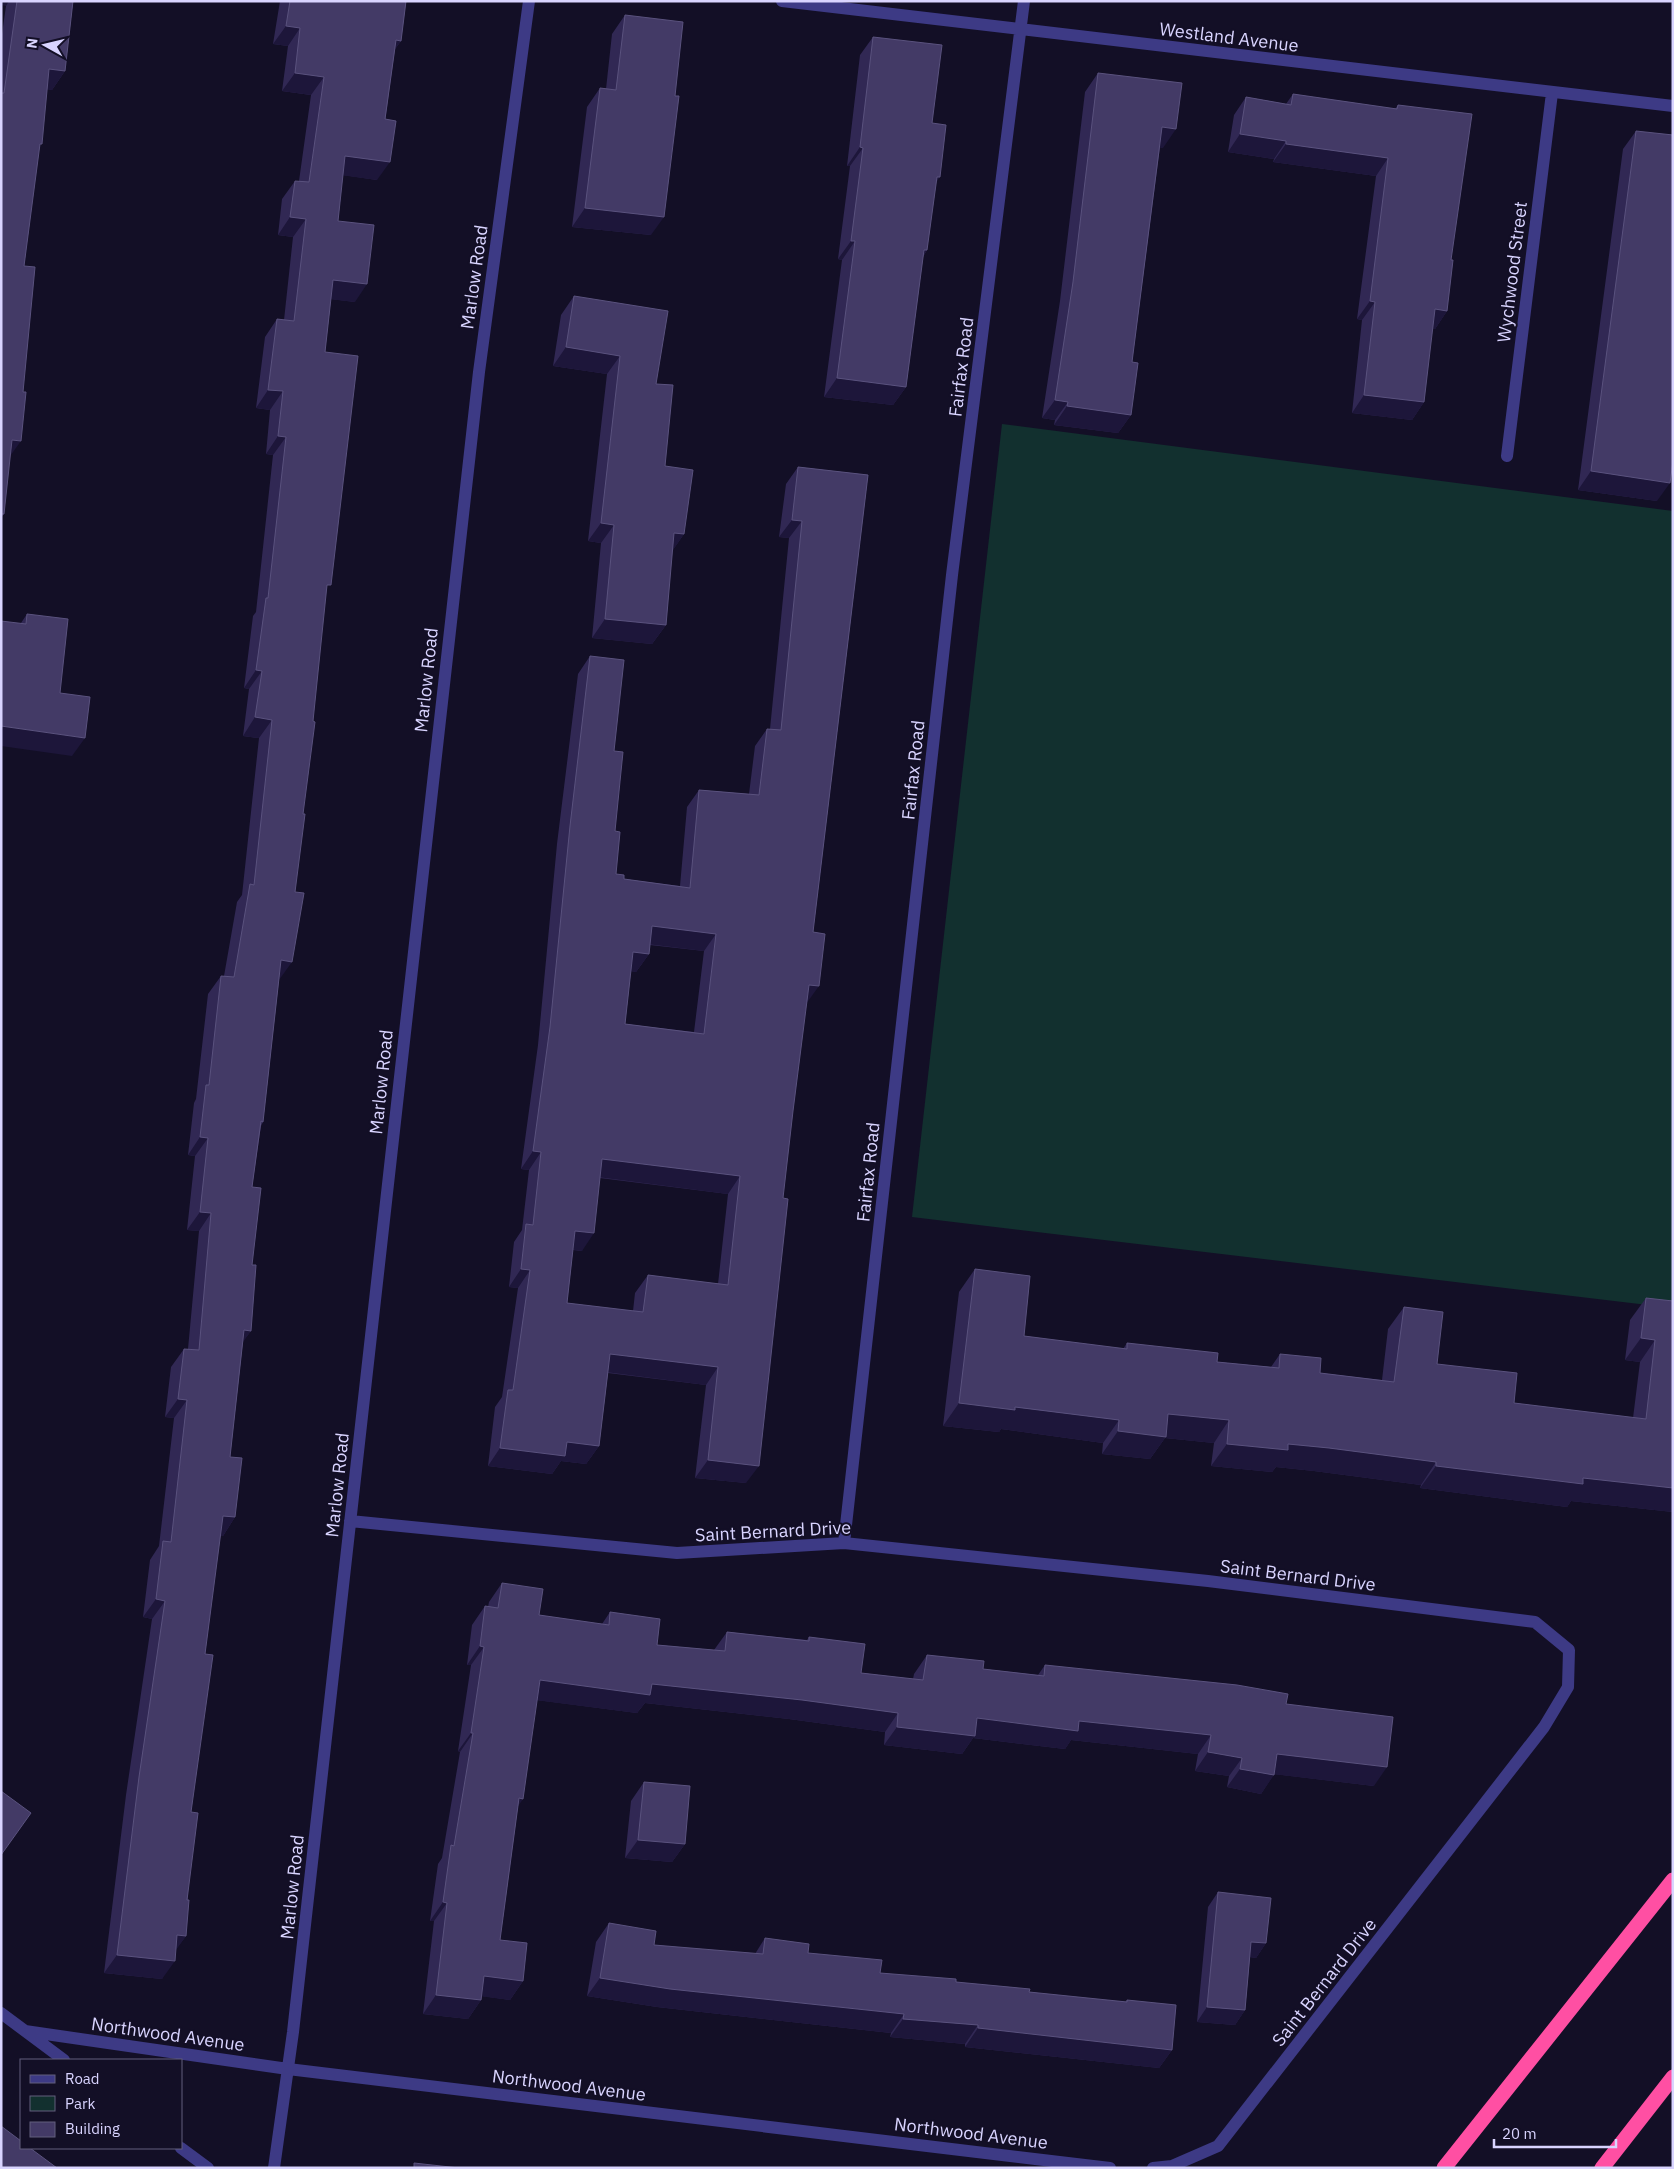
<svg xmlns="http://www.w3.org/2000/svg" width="1674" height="2169" viewBox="0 0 1674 2169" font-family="'IBM Plex Sans',sans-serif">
<rect width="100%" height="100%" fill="#130f26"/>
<path fill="#12302f" d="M 1002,424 L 1673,511 L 1673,1308 L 912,1217 Z"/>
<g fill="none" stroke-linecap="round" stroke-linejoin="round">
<path stroke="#3d3a85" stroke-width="12" d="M 782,1 L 1673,106
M 1507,456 L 1552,93
M 350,1521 L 677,1553 L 844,1543 L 1208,1581 L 1535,1622 L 1569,1650 L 1568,1687 L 1544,1727 L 1218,2146 L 1172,2166 L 1153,2168
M 844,1543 L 952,575 L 1024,1
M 1,2013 L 64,2060
M 25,2031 L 288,2069 L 1110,2168
M 181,2148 L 208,2168
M 274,2168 L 293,2032 L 479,372 L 529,1"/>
<path stroke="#ff4fa3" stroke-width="15" d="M 1444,2168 L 1673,1880
M 1602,2168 L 1673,2077"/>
</g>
<path fill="#312854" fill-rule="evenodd" d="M 1,1 L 73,1 L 65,71 L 52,90 L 47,89 L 24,266 L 10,456 L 4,514 L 1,518 L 1,41 L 6,6 Z
M 280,1 L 406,1 L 401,41 L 395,49 L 377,180 L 343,175 L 338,221 L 355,302 L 331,299 L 325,352 L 326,591 L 279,980 L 263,1122 L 261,1126 L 252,1187 L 252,1265 L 251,1331 L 243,1341 L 230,1457 L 235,1517 L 223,1536 L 220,1535 L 205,1654 L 191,1812 L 186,1936 L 176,1949 L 162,1979 L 104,1973 L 126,1795 L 152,1619 L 143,1617 L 150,1560 L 159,1546 L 174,1418 L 165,1417 L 171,1367 L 184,1349 L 188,1349 L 199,1231 L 187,1230 L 195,1156 L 188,1155 L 194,1103 L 196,1099 L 208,994 L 221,976 L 224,976 L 237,902 L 242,895 L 259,738 L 243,736 L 249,689 L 244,688 L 253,616 L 256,612 L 273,455 L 266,454 L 270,410 L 256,408 L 265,337 L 277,319 L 284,320 L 293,237 L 278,235 L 282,199 L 295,181 L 299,181 L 311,95 L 282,91 L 288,46 L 273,44 Z
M 625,15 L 651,235 L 572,227 L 587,107 L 600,88 L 606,89 L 612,34 Z
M 873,37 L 932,123 L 936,184 L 927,250 L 923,257 L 906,387 L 893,405 L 824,397 L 842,260 L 838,259 L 850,166 L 847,166 L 860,55 Z
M 1098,73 L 1163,148 L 1160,147 L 1132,362 L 1131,415 L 1118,433 L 1054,425 L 1055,420 L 1042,418 L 1060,301 L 1085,92 Z
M 1293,94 L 1395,109 L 1398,105 L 1451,260 L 1447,311 L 1435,329 L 1432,328 L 1424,402 L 1412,420 L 1352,413 L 1362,320 L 1357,319 L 1376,176 L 1273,162 L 1274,159 L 1228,152 L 1234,115 L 1246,97 L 1286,104 Z
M 1636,131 L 1657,501 L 1578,490 L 1623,149 Z
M 574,296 L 656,384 L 665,466 L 684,534 L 672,551 L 666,625 L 652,644 L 592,638 L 601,543 L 588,541 L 607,374 L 553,366 L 561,315 Z
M 798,467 L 868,475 L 813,932 L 806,1004 L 746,1483 L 695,1478 L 706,1385 L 608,1373 L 599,1446 L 586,1464 L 561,1461 L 552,1474 L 488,1466 L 495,1407 L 502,1397 L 518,1288 L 509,1287 L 514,1242 L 522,1230 L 529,1170 L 521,1169 L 538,1045 L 557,844 L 578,674 L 590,656 L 614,751 L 615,831 L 616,874 L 624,879 L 680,886 L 687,807 L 699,790 L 749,794 L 755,746 L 767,729 L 770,729 L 789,538 L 779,537 L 786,484 ZM 650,945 L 704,951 L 694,1032 L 625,1024 L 631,971 L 636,972 L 649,954 ZM 600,1178 L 728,1194 L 718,1284 L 648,1275 L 635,1293 L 633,1311 L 567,1303 L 573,1250 L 582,1251 Z
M 27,614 L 60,693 L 72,756 L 21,623 Z
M 975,1269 L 1024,1336 L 1123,1349 L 1127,1343 L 1217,1362 L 1271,1367 L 1280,1354 L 1320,1373 L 1382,1380 L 1388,1329 L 1404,1307 L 1437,1364 L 1514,1403 L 1633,1418 L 1640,1362 L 1625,1360 L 1630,1320 L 1646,1298 L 1673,1301 L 1673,1512 L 1571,1501 L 1567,1507 L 1420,1488 L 1421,1485 L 1314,1471 L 1276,1467 L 1272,1472 L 1211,1466 L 1214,1443 L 1165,1438 L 1150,1459 L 1102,1454 L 1103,1443 L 1001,1429 L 999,1432 L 943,1426 L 959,1292 Z
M 502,1583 L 539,1615 L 602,1624 L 610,1612 L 657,1645 L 714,1650 L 727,1632 L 807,1640 L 809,1637 L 861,1673 L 913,1679 L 914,1674 L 927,1655 L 983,1669 L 1038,1675 L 1045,1665 L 1286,1704 L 1374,1786 L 1274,1774 L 1261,1794 L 1227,1787 L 1229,1776 L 1195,1771 L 1198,1754 L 1071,1740 L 1065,1749 L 973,1738 L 962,1754 L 884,1745 L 885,1732 L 789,1719 L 645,1703 L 637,1713 L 537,1700 L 518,1806 L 500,1940 L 523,1981 L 510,2000 L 482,1996 L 481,2000 L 468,2019 L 423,2014 L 434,1921 L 430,1921 L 438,1864 L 442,1858 L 460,1752 L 458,1751 L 471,1665 L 467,1665 L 472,1625 L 485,1606 L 488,1607 L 489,1602 Z
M 644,1782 L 685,1844 L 672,1862 L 625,1858 L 631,1801 Z
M 1218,1892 L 1266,1943 L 1256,1958 L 1250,1957 L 1245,2010 L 1235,2025 L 1197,2022 L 1208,1907 Z
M 609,1923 L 654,1945 L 755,1954 L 765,1938 L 808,1953 L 880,1973 L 956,1982 L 1029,1992 L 1125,2002 L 1127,2000 L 1172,2050 L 1159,2068 L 965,2047 L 965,2044 L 890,2037 L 891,2033 L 657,2007 L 587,1996 L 596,1942 Z"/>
<path fill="#1d163a" d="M 1,1 L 9,1 L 6,6 L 1,5 Z
M 286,26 L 300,28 L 288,46 L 273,44 Z
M 396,40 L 401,41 L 388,59 Z
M 49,69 L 65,71 L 52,90 L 36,88 Z
M 295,73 L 324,77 L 311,95 L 282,91 Z
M 1162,127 L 1176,129 L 1163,148 L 1149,146 Z
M 1240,134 L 1286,141 L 1274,159 L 1228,152 Z
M 1286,144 L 1388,158 L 1376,176 L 1273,162 Z
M 860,147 L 863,148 L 850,166 L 847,166 Z
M 345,156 L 390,162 L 377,180 L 333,174 Z
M 937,177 L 940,177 L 927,196 Z
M 585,208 L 664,217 L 651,235 L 572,227 Z
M 290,217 L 306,219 L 293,237 L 278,235 Z
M 851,241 L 855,241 L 842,260 L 838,259 Z
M 924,250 L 927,250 L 914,269 Z
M 333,280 L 367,284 L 355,302 L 320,298 Z
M 1370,301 L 1375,302 L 1362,320 L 1357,319 Z
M 1435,309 L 1447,311 L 1435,329 L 1422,327 Z
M 566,347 L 620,356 L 607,374 L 553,366 Z
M 837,378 L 906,387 L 893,405 L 824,397 Z
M 268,390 L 283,391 L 270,410 L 256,408 Z
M 1364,395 L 1424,402 L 1412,420 L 1352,413 Z
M 1055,400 L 1068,402 L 1055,420 L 1042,418 Z
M 1067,406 L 1131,415 L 1118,433 L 1054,425 Z
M 278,436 L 286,437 L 273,455 L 266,454 Z
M 12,440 L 21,441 L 8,459 Z
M 1591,471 L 1670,483 L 1657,501 L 1578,490 Z
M 792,520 L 802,521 L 789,538 L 779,537 Z
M 601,523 L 614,525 L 601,543 L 588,541 Z
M 674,533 L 684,534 L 671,553 Z
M 605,619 L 666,625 L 652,644 L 592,638 Z
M 256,670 L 262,671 L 249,689 L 244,688 Z
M 255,717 L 272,720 L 259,738 L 243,736 Z
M 1,726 L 85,738 L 72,756 L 1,746 Z
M 652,926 L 716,934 L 704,951 L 639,943 Z
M 633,952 L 649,954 L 636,972 L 620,970 Z
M 281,960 L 292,962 L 279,980 Z
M 809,985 L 819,986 L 806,1004 Z
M 200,1137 L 208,1138 L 195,1156 L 188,1155 Z
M 533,1151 L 541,1152 L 529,1170 L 521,1169 Z
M 602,1159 L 740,1176 L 728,1194 L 590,1176 Z
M 200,1212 L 211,1213 L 199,1231 L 187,1230 Z
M 575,1231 L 594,1233 L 582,1251 L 563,1248 Z
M 521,1269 L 530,1270 L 518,1288 L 509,1287 Z
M 244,1330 L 251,1331 L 238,1349 Z
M 1641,1338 L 1655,1340 L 1640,1362 L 1625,1360 Z
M 610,1354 L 718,1367 L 706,1385 L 598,1371 Z
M 178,1399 L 187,1400 L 174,1418 L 165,1417 Z
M 959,1403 L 1015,1407 L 1119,1420 L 1103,1443 L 1001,1429 L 999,1432 L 943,1426 Z
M 1168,1414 L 1229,1420 L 1214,1443 L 1165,1438 L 1150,1459 L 1102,1454 L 1118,1431 Z
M 567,1442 L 599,1446 L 586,1464 L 561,1461 L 552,1474 L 488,1466 L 500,1448 Z
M 1227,1444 L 1288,1444 L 1329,1448 L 1436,1462 L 1421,1485 L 1314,1471 L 1276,1467 L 1272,1472 L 1211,1466 Z
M 708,1460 L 759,1466 L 746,1483 L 695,1478 Z
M 1436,1466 L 1583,1478 L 1673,1488 L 1673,1512 L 1571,1501 L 1567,1507 L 1420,1488 Z
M 223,1516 L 235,1517 L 223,1536 L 210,1534 Z
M 156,1599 L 165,1601 L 152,1619 L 143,1617 Z
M 480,1646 L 484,1647 L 471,1665 L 467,1665 Z
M 540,1680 L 652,1684 L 802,1700 L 898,1713 L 885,1732 L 789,1719 L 645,1703 L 637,1713 L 527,1699 Z
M 977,1718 L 1079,1721 L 1211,1735 L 1198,1754 L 1071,1740 L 1065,1749 L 973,1738 L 962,1754 L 884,1745 L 897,1727 Z
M 471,1733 L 473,1733 L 460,1752 L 458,1751 Z
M 1208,1752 L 1242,1758 L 1229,1776 L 1195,1771 Z
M 1277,1754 L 1387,1767 L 1374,1786 L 1264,1773 Z
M 1240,1769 L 1274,1775 L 1261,1794 L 1227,1787 Z
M 519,1798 L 523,1799 L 510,1818 Z
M 638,1840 L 685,1844 L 672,1862 L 625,1858 Z
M 443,1902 L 447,1903 L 434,1921 L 430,1921 Z
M 177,1935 L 186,1936 L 173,1954 Z
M 1251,1942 L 1266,1943 L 1256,1958 L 1241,1956 Z
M 117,1955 L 175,1961 L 162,1979 L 104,1973 Z
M 484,1976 L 523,1981 L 510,2000 L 471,1995 Z
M 600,1978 L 904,2014 L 891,2033 L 657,2007 L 587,1996 Z
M 436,1995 L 481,2000 L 468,2019 L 423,2014 Z
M 1207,2007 L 1245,2010 L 1235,2025 L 1197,2022 Z
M 903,2019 L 978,2025 L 965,2044 L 890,2037 Z
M 978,2028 L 1172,2050 L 1159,2068 L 965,2047 Z"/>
<path fill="#433a66" stroke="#5a527e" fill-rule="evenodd" d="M 17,1 L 73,1 L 65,71 L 49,69 L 42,144 L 40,144 L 24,266 L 35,267 L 23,392 L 26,392 L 21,441 L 12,440 L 4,514 L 1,514 L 1,93 L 4,93 Z
M 290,1 L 406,1 L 401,41 L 396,40 L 385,119 L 396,121 L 390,162 L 345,156 L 338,221 L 374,225 L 367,284 L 333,280 L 325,352 L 358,356 L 331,585 L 327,585 L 313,721 L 315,722 L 303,814 L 305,814 L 295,892 L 304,893 L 292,962 L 281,960 L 263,1122 L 261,1121 L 252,1187 L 261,1188 L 252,1265 L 256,1265 L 251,1331 L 244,1330 L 230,1457 L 242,1458 L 235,1517 L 223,1516 L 205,1654 L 213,1655 L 191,1812 L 198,1813 L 187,1900 L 189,1900 L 186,1936 L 177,1935 L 175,1961 L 117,1955 L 139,1777 L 165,1601 L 156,1599 L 163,1541 L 171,1542 L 187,1400 L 178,1399 L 184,1349 L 199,1350 L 211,1213 L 200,1212 L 208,1138 L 200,1137 L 206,1085 L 209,1085 L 221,976 L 234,977 L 250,884 L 254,885 L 272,720 L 255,717 L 262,671 L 256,670 L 266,598 L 268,598 L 286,437 L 278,436 L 283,391 L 268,390 L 277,319 L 294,321 L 306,219 L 290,217 L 295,181 L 309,182 L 324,77 L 295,73 L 300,28 L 286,26 Z
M 625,15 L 683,22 L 675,96 L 679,96 L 664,217 L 585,208 L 600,88 L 616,90 Z
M 873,37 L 942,45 L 932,123 L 946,125 L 940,177 L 937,177 L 927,250 L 924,250 L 906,387 L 837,378 L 855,241 L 851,241 L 863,148 L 860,147 Z
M 1098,73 L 1182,83 L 1176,129 L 1162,127 L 1132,362 L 1138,363 L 1131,415 L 1067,406 L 1068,402 L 1055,400 L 1073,282 Z
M 1293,94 L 1397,109 L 1398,105 L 1472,114 L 1451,260 L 1453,260 L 1447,311 L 1435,309 L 1424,402 L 1364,395 L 1375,302 L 1370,301 L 1388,158 L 1286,144 L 1286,141 L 1240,134 L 1246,97 L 1291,105 Z
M 1636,131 L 1673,135 L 1673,461 L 1670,483 L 1591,471 Z
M 574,296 L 668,311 L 656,384 L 673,385 L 665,466 L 693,470 L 684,534 L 674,533 L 666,625 L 605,619 L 614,525 L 601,523 L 620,356 L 566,347 Z
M 798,467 L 868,475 L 813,932 L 825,934 L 819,986 L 809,985 L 793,1111 L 783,1198 L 788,1199 L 759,1466 L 708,1460 L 718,1367 L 610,1354 L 599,1446 L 567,1442 L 565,1456 L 500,1448 L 508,1390 L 513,1390 L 530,1270 L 521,1269 L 526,1224 L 533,1225 L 541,1152 L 533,1151 L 550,1027 L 570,826 L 590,656 L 624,660 L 614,751 L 623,752 L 615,831 L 620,832 L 616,874 L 624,875 L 624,879 L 690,888 L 699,790 L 759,795 L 767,729 L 781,730 L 802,521 L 792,520 ZM 652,926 L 716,934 L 704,1034 L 625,1024 L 633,952 L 649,954 ZM 602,1159 L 740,1176 L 728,1285 L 648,1275 L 643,1312 L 567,1303 L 575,1231 L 594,1233 Z
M 27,614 L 68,619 L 60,693 L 90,697 L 85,738 L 1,726 L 1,621 L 26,624 Z
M 975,1269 L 1030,1276 L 1024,1336 L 1127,1349 L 1127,1343 L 1218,1353 L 1217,1362 L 1279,1368 L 1280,1354 L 1321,1358 L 1320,1373 L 1394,1382 L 1404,1307 L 1443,1312 L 1437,1364 L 1517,1373 L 1514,1403 L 1646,1419 L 1655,1340 L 1641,1338 L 1646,1298 L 1673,1301 L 1673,1488 L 1583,1478 L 1583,1484 L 1436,1466 L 1436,1462 L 1329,1448 L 1288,1444 L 1288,1450 L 1227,1444 L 1229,1420 L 1168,1414 L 1166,1437 L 1118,1431 L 1119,1420 L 1015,1407 L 1015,1410 L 959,1403 Z
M 502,1583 L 543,1589 L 539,1615 L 609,1625 L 610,1612 L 660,1619 L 657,1645 L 725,1651 L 727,1632 L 809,1641 L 809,1637 L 865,1644 L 861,1673 L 923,1680 L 927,1655 L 984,1661 L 983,1669 L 1044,1676 L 1045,1665 L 1237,1685 L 1288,1694 L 1286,1704 L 1393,1717 L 1387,1767 L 1277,1754 L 1274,1775 L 1240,1769 L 1242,1758 L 1208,1752 L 1211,1735 L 1079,1721 L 1078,1731 L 977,1718 L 975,1736 L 897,1727 L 898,1713 L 802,1700 L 652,1684 L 650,1695 L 540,1680 L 523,1799 L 519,1798 L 500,1940 L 527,1943 L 523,1981 L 484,1976 L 481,2000 L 436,1995 L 447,1903 L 443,1902 L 451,1845 L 454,1846 L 473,1733 L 471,1733 L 484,1647 L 480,1646 L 485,1606 L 498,1608 Z
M 644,1782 L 690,1786 L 685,1844 L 638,1840 Z
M 1,1791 L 31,1813 L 1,1855 Z
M 1218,1892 L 1271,1898 L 1266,1943 L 1251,1942 L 1245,2010 L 1207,2007 Z
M 609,1923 L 656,1931 L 654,1945 L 763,1954 L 765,1938 L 809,1944 L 808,1953 L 882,1960 L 880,1973 L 956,1979 L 956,1982 L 1030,1989 L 1029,1992 L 1127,2002 L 1127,2000 L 1176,2005 L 1172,2050 L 978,2028 L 978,2025 L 903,2019 L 904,2014 L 670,1989 L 600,1978 Z
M 1,2126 L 21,2141 L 21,2148 L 30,2148 L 57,2168 L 1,2168 Z
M 414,2163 L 459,2168 L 414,2168 Z"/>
<g text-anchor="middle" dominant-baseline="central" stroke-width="4" stroke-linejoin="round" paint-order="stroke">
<g font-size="18" fill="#d9d4ff" stroke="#130f26">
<text transform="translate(1229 37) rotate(7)">Westland Avenue</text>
<text transform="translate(1512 272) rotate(-83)">Wychwood Street</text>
<text transform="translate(474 277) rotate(-82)">Marlow Road</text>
<text transform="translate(961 367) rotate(-83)">Fairfax Road</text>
<text transform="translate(426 680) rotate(-84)">Marlow Road</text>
<text transform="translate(913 770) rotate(-84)">Fairfax Road</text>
<text transform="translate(381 1082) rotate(-84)">Marlow Road</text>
<text transform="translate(868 1172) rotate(-84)">Fairfax Road</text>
<text transform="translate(337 1485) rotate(-84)">Marlow Road</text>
<text transform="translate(773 1531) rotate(-3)">Saint Bernard Drive</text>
<text transform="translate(1298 1575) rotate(7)">Saint Bernard Drive</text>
<text transform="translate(292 1887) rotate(-84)">Marlow Road</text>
<text transform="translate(1324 1982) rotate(-52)">Saint Bernard Drive</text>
<text transform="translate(168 2034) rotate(8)">Northwood Avenue</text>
<text transform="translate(569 2085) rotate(7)">Northwood Avenue</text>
<text transform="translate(971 2133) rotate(7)">Northwood Avenue</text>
</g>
</g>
<rect width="1674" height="2169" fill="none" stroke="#d9d4ff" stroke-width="5"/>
<rect x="20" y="2059" width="162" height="90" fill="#130f26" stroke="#625e7d"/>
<rect x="30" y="2075" width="25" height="8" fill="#3d3a85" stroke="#625e7d"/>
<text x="65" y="2084" font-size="15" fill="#d9d4ff">Road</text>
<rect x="30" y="2096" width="25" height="15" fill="#12302f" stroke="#625e7d"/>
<text x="65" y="2109" font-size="15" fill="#d9d4ff">Park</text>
<rect x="30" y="2122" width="25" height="15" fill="#433a66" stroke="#625e7d"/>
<text x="65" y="2134" font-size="15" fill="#d9d4ff">Building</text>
<g transform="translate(45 45) rotate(278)" stroke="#130f26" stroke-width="4" paint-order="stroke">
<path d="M0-4L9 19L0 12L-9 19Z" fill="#d9d4ff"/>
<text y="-8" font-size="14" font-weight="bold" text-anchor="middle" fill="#d9d4ff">N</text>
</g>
<path d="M1494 2139v8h122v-8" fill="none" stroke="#d9d4ff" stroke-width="2.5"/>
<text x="1502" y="2139" font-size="15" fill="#d9d4ff" stroke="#130f26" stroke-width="4" paint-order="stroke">20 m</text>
</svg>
